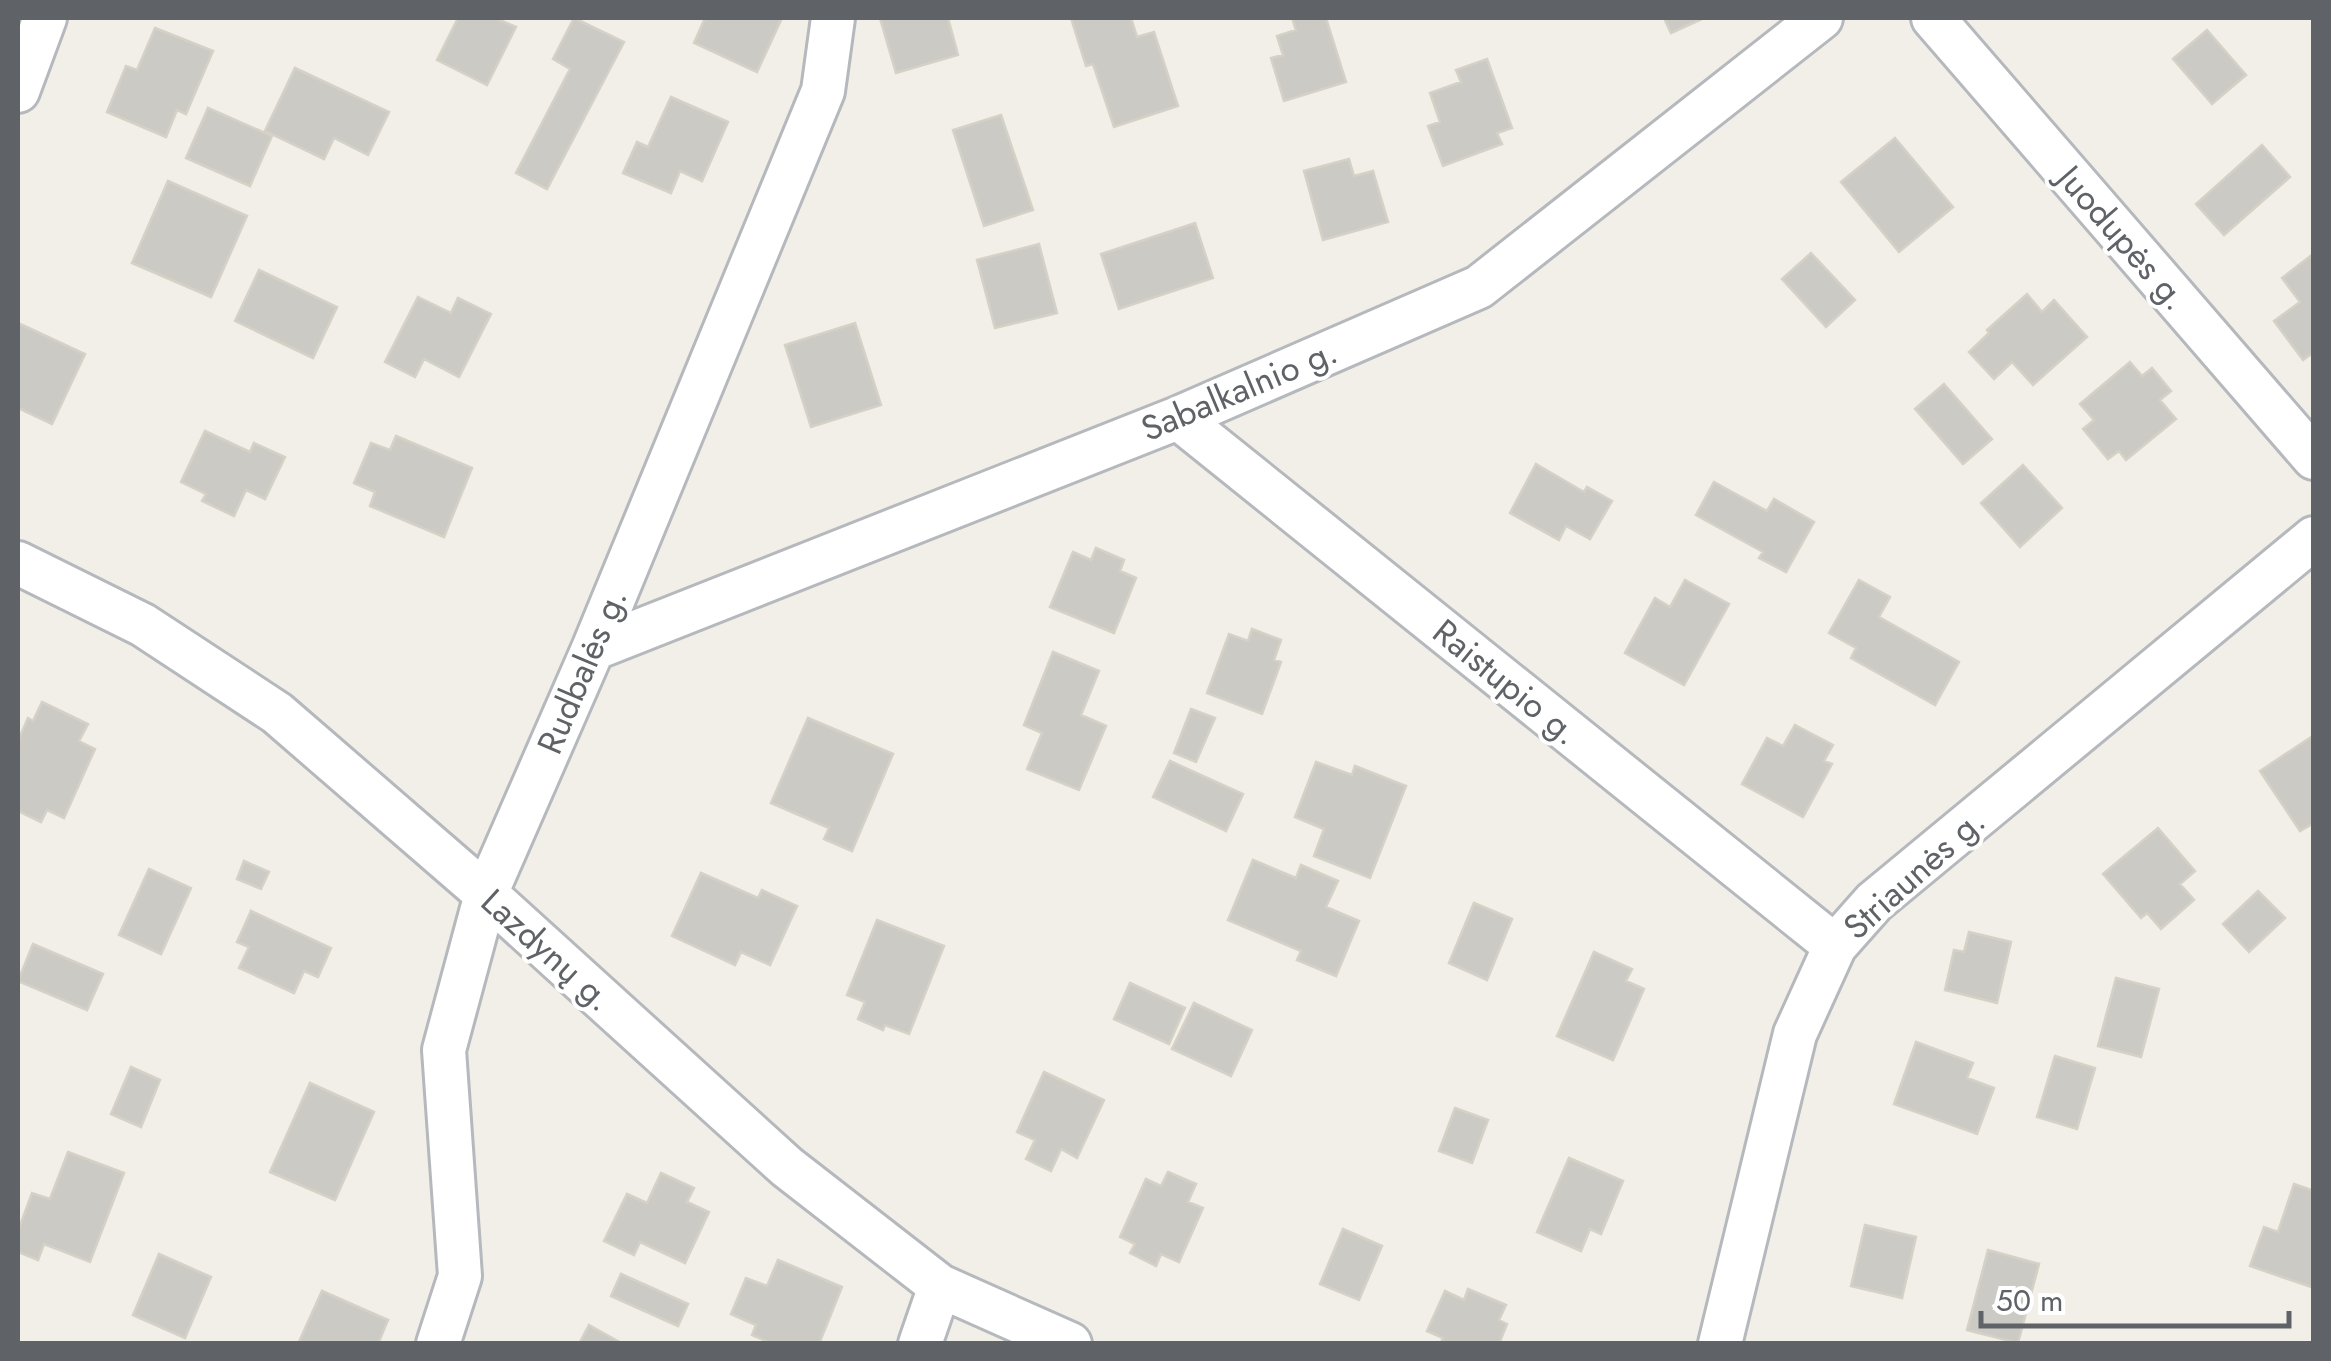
<svg xmlns="http://www.w3.org/2000/svg" width="2331" height="1361" viewBox="0 0 2331 1361" font-family="Jost,sans-serif">
<rect width="100%" height="100%" fill="#f1efe8"/>
<path fill="#cccac5" stroke="#d6d1c6" stroke-width="2.5" d="M 458,18 L 495,18 L 516,27 L 487,85 L 437,60 Z
M 574,18 L 624,42 L 547,189 L 516,173 L 570,69 L 553,59 Z
M 705,18 L 782,18 L 757,72 L 694,43 Z
M 880,18 L 948,18 L 958,55 L 896,73 Z
M 1071,18 L 1131,18 L 1137,37 L 1154,32 L 1178,106 L 1114,127 L 1093,64 L 1086,66 Z
M 1292,18 L 1326,18 L 1346,82 L 1284,101 L 1271,58 L 1283,55 L 1277,36 L 1296,30 Z
M 1664,18 L 1704,18 L 1671,33 Z
M 155,28 L 213,51 L 186,114 L 177,110 L 166,137 L 107,112 L 126,66 L 137,70 Z
M 2207,30 L 2246,75 L 2212,104 L 2173,59 Z
M 1487,59 L 1512,128 L 1497,133 L 1502,144 L 1443,166 L 1428,126 L 1440,122 L 1430,93 L 1461,82 L 1456,70 Z
M 295,68 L 389,112 L 368,155 L 334,138 L 324,159 L 265,131 Z
M 671,97 L 728,122 L 702,181 L 680,171 L 671,193 L 623,173 L 637,142 L 648,147 Z
M 208,108 L 272,136 L 250,186 L 186,158 Z
M 1001,115 L 1033,210 L 984,226 L 953,130 Z
M 1895,138 L 1953,207 L 1899,252 L 1841,182 Z
M 2262,145 L 2290,177 L 2224,235 L 2196,204 Z
M 1349,159 L 1354,176 L 1373,171 L 1388,222 L 1323,240 L 1304,171 Z
M 168,181 L 247,216 L 211,297 L 132,263 Z
M 1195,223 L 1213,278 L 1119,309 L 1101,254 Z
M 1039,244 L 1057,313 L 995,328 L 977,260 Z
M 1811,253 L 1855,300 L 1826,327 L 1782,279 Z
M 2313,254 L 2314,352 L 2303,360 L 2274,321 L 2300,302 L 2282,278 Z
M 259,270 L 337,307 L 313,358 L 235,321 Z
M 2027,294 L 2042,312 L 2054,300 L 2087,337 L 2033,385 L 2012,362 L 1994,379 L 1969,352 L 1989,333 L 1987,330 Z
M 418,297 L 451,313 L 458,298 L 491,314 L 459,377 L 424,359 L 415,377 L 385,362 Z
M 18,323 L 85,354 L 52,424 L 18,408 Z
M 855,323 L 881,405 L 811,427 L 785,345 Z
M 2130,362 L 2142,376 L 2152,368 L 2171,391 L 2160,400 L 2176,419 L 2126,460 L 2119,451 L 2108,459 L 2083,429 L 2094,420 L 2080,404 Z
M 1944,384 L 1992,439 L 1963,464 L 1915,409 Z
M 205,431 L 250,452 L 254,443 L 285,457 L 265,499 L 246,490 L 234,516 L 202,501 L 206,494 L 181,482 Z
M 396,436 L 472,468 L 444,537 L 370,506 L 375,492 L 354,483 L 371,443 L 390,450 Z
M 1536,464 L 1584,492 L 1587,487 L 1612,501 L 1590,539 L 1566,526 L 1559,540 L 1510,513 Z
M 2023,465 L 2062,508 L 2020,547 L 1981,503 Z
M 1714,482 L 1767,511 L 1774,499 L 1814,522 L 1786,572 L 1759,558 L 1763,552 L 1696,515 Z
M 1096,548 L 1124,560 L 1120,571 L 1136,578 L 1114,633 L 1050,607 L 1073,552 L 1091,560 Z
M 1685,580 L 1729,604 L 1684,685 L 1625,653 L 1655,598 L 1670,607 Z
M 1859,580 L 1890,597 L 1879,617 L 1959,662 L 1935,705 L 1851,658 L 1856,648 L 1829,633 Z
M 1252,629 L 1281,640 L 1274,660 L 1281,662 L 1262,714 L 1207,693 L 1229,634 L 1248,641 Z
M 1053,652 L 1099,671 L 1081,715 L 1106,726 L 1079,790 L 1027,769 L 1042,733 L 1024,725 Z
M 42,702 L 88,724 L 79,741 L 95,749 L 64,818 L 47,810 L 41,822 L 18,811 L 18,741 L 28,718 L 33,721 Z
M 1191,709 L 1215,718 L 1196,762 L 1174,753 Z
M 808,718 L 893,754 L 852,851 L 824,839 L 829,828 L 771,803 Z
M 1795,725 L 1833,745 L 1824,761 L 1832,764 L 1803,817 L 1742,784 L 1767,738 L 1783,746 Z
M 2314,735 L 2314,823 L 2300,831 L 2260,771 Z
M 1170,761 L 1243,794 L 1226,831 L 1153,797 Z
M 1316,762 L 1352,775 L 1355,766 L 1406,786 L 1370,878 L 1314,856 L 1324,829 L 1295,817 Z
M 2158,828 L 2195,871 L 2180,884 L 2194,900 L 2161,929 L 2147,913 L 2141,918 L 2103,874 Z
M 1253,860 L 1296,878 L 1301,865 L 1338,881 L 1326,907 L 1359,921 L 1336,976 L 1297,960 L 1301,951 L 1228,920 Z
M 244,861 L 269,872 L 261,889 L 237,879 Z
M 149,869 L 191,888 L 161,954 L 119,935 Z
M 701,873 L 758,898 L 762,890 L 797,906 L 770,965 L 741,952 L 735,965 L 672,936 Z
M 2258,891 L 2285,918 L 2249,952 L 2223,924 Z
M 1474,903 L 1512,919 L 1487,980 L 1449,963 Z
M 251,911 L 331,948 L 318,977 L 304,971 L 294,993 L 239,968 L 249,947 L 237,942 Z
M 877,920 L 944,946 L 909,1034 L 885,1025 L 883,1030 L 858,1019 L 865,1002 L 847,995 Z
M 1969,932 L 2011,942 L 1997,1003 L 1945,990 L 1954,950 L 1964,952 Z
M 33,944 L 103,974 L 87,1010 L 18,981 Z
M 1594,952 L 1632,969 L 1626,981 L 1644,989 L 1613,1060 L 1557,1036 Z
M 2116,978 L 2159,989 L 2141,1057 L 2098,1046 Z
M 1130,983 L 1185,1008 L 1169,1044 L 1114,1019 Z
M 1194,1003 L 1252,1030 L 1231,1076 L 1172,1049 Z
M 1916,1042 L 1973,1063 L 1967,1078 L 1994,1088 L 1977,1134 L 1894,1104 Z
M 2055,1056 L 2095,1068 L 2077,1129 L 2037,1117 Z
M 131,1067 L 160,1080 L 141,1127 L 111,1114 Z
M 1044,1072 L 1104,1100 L 1077,1158 L 1061,1149 L 1051,1171 L 1026,1159 L 1035,1140 L 1017,1132 Z
M 310,1083 L 374,1112 L 335,1200 L 270,1172 Z
M 1455,1108 L 1488,1120 L 1472,1163 L 1439,1151 Z
M 68,1152 L 124,1173 L 90,1262 L 44,1244 L 38,1260 L 18,1252 L 18,1231 L 32,1193 L 50,1199 Z
M 1569,1158 L 1623,1181 L 1601,1234 L 1590,1229 L 1581,1251 L 1537,1232 Z
M 1168,1172 L 1196,1184 L 1188,1202 L 1203,1208 L 1179,1262 L 1161,1254 L 1156,1266 L 1130,1253 L 1135,1244 L 1120,1237 L 1146,1179 L 1161,1186 Z
M 661,1173 L 694,1188 L 687,1202 L 709,1212 L 685,1263 L 640,1242 L 634,1255 L 604,1241 L 627,1194 L 647,1203 Z
M 2294,1184 L 2314,1191 L 2314,1288 L 2250,1266 L 2264,1227 L 2278,1232 Z
M 1865,1225 L 1916,1237 L 1902,1298 L 1851,1286 Z
M 1343,1229 L 1382,1246 L 1359,1300 L 1320,1284 Z
M 1988,1250 L 2039,1264 L 2018,1343 L 1967,1330 Z
M 159,1254 L 211,1277 L 185,1338 L 133,1315 Z
M 778,1260 L 842,1287 L 819,1344 L 773,1344 L 752,1335 L 756,1325 L 731,1314 L 746,1278 L 767,1286 Z
M 621,1274 L 688,1304 L 678,1326 L 611,1296 Z
M 1468,1289 L 1506,1305 L 1499,1320 L 1507,1324 L 1499,1344 L 1440,1344 L 1443,1338 L 1427,1331 L 1445,1291 L 1464,1300 Z
M 322,1291 L 388,1320 L 378,1344 L 298,1344 Z
M 589,1325 L 623,1344 L 579,1344 Z"/>
<g fill="none" stroke-linecap="round" stroke-linejoin="round">
<defs>
<path id="minor" d="M 1933,18 L 2314,458
M 18,91 L 45,18
M 1178,418 L 1835,946
M 18,563 L 143,625 L 277,713 L 486,894 L 787,1167 L 940,1286 L 1070,1344
M 593,649 L 1178,418 L 1479,287 L 1821,18
M 438,1344 L 460,1276 L 444,1050 L 486,894 L 593,649 L 823,91 L 833,18
M 920,1344 L 940,1286
M 1720,1344 L 1795,1034 L 1835,946 L 1874,902 L 2314,538"/>
</defs>
<use href="#minor" stroke="#b5b8bc" stroke-width="48"/>
<use href="#minor" stroke="#fff" stroke-width="42"/>
</g>
<g text-anchor="middle" dominant-baseline="central" stroke-width="8" stroke-linejoin="round" paint-order="stroke">
<g font-size="35" fill="#5f6368" stroke="#fff">
<text transform="translate(2123 238) rotate(49)">Juodupės g.</text>
<text transform="translate(1239 390) rotate(-23)">Sabalkalnio g.</text>
<text transform="translate(582 671) rotate(-67)">Rudbalės g.</text>
<text transform="translate(1506 682) rotate(39)">Raistupio g.</text>
<text transform="translate(1914 874) rotate(-42)">Striaunės g.</text>
<text transform="translate(547 950) rotate(42)">Lazdynų g.</text>
</g>
</g>
<rect width="2331" height="1361" fill="none" stroke="#5f6368" stroke-width="40"/>
<path d="M1981 1311v15h308v-15" fill="none" stroke="#5f6368" stroke-width="5"/>
<text x="1996" y="1311" font-size="30" fill="#5f6368" stroke="#ffffff" stroke-width="8" paint-order="stroke">50 m</text>
</svg>
